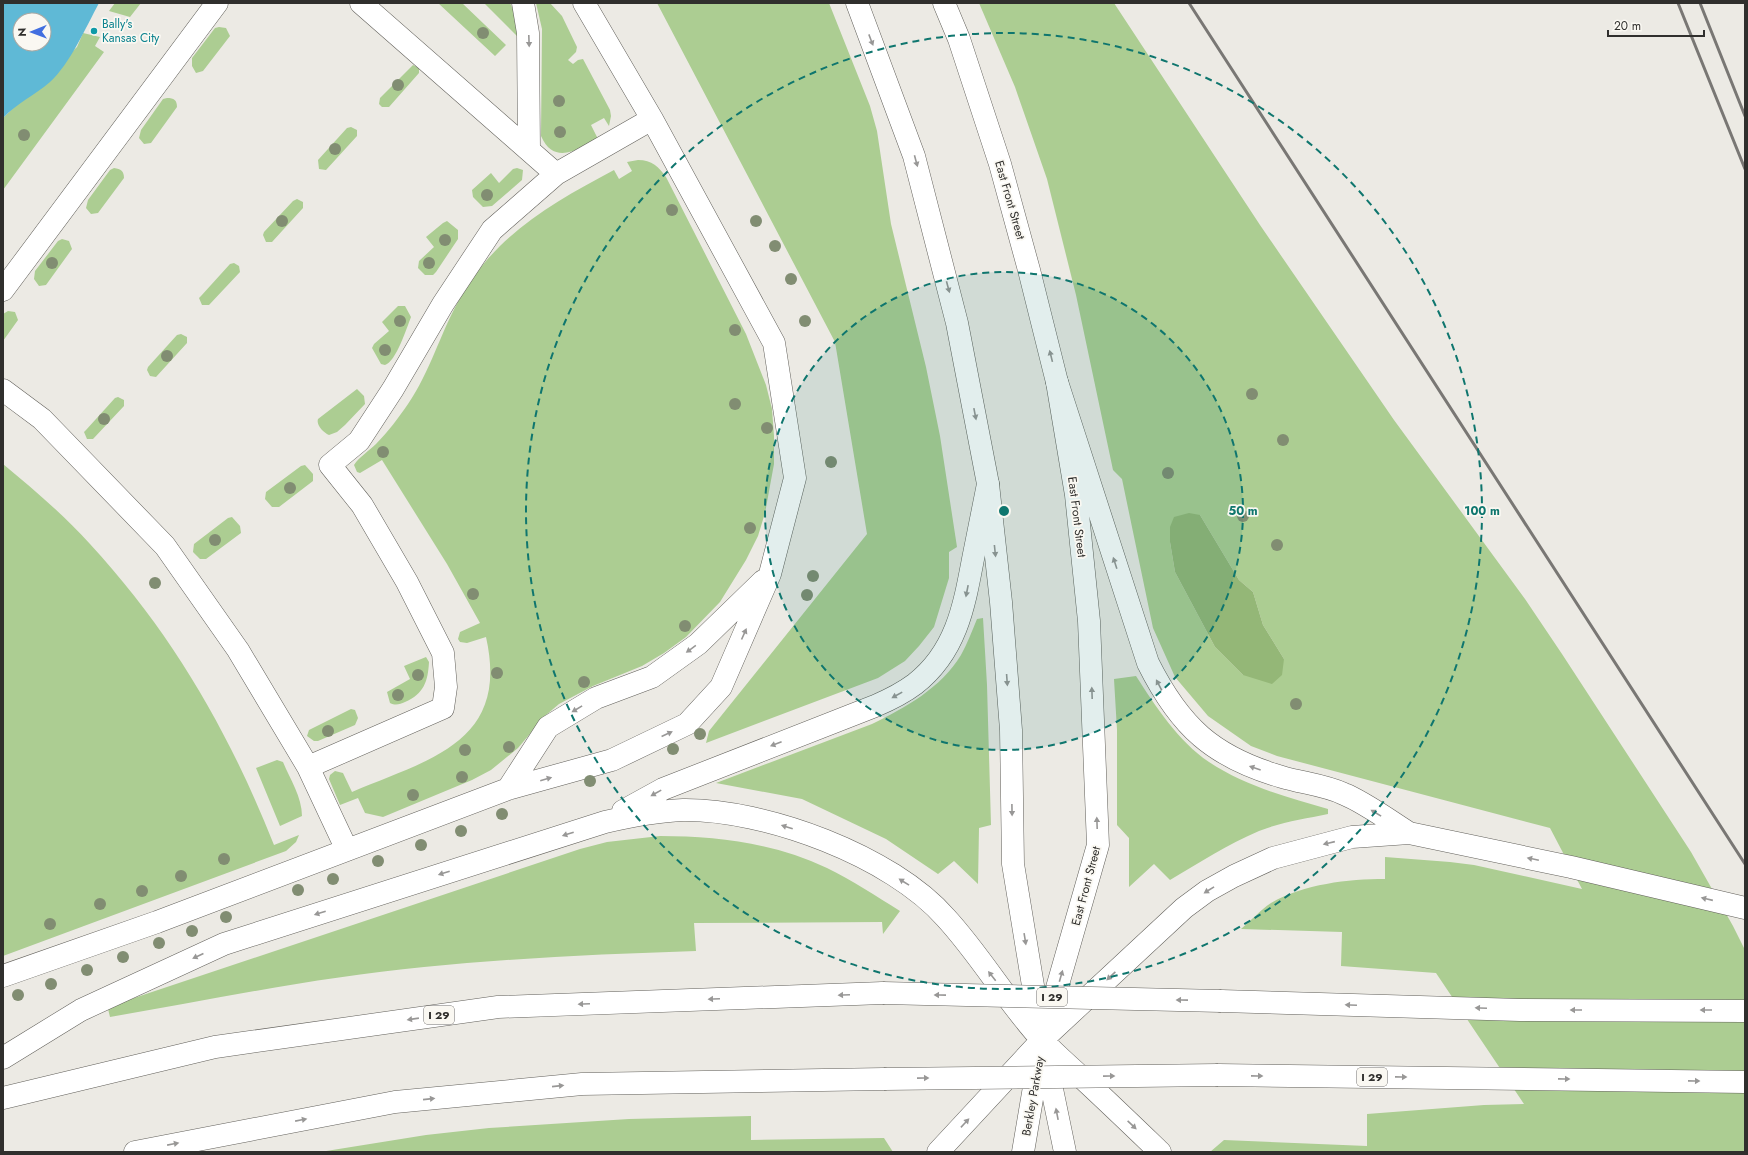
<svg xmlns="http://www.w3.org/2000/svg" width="1748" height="1155" viewBox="0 0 1748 1155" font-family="Jost,sans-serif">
<rect width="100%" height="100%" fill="#eceae4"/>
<path fill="#accd92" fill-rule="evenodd" d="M 115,3 L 141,3 L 130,17 L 109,11 Z
M 438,3 L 462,3 L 506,45 L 495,56 Z
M 484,3 L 510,3 L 513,9 L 518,37 Z
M 536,3 L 550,3 L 562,16 L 577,47 L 576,52 L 568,60 L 573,64 L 578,60 L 583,59 L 610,110 L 611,116 L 609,126 L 604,118 L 591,125 L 598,139 C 579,149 554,166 541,136 L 542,29 Z
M 657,3 L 829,3 L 870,106 L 877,131 L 891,224 L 926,367 L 940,436 L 957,547 L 949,552 L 949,578 L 934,627 L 919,646 L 905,661 L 878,678 L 706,743 L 709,731 L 867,534 L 835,342 Z
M 979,3 L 1114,3 L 1260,225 L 1394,420 L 1525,599 L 1562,654 L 1691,852 L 1733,926 L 1745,950 L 1745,1152 L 1210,1152 L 1224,1140 L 1367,1146 L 1367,1114 L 1484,1105 L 1524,1104 L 1436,973 L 1341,966 L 1342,932 L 1241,929 C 1251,921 1260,910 1271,903 C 1304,884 1348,879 1385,879 L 1385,857 L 1450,862 L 1474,865 L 1582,889 L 1550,828 L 1277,756 L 1251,746 L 1208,716 L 1175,677 L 1153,628 L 1122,479 L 1113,470 L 1076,295 L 1047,179 L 1015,87 ZM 1200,515 L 1239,580 L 1253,592 L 1263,625 L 1284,659 L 1243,675 L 1215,647 L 1175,572 L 1170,542 Z
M 219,27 L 226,28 L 230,36 L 203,71 L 196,73 L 192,66 L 192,58 L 215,28 Z
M 83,33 L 100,37 L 95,46 L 104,52 L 3,190 L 3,118 L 77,47 Z
M 413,65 L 419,68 L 419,73 L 389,107 L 382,107 L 379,104 L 380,98 Z
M 167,98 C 174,98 177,100 177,107 L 151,143 L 144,144 L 139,138 L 141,130 L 163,99 Z
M 351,127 L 357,130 L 357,136 L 326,170 L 319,169 L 318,160 L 347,128 Z
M 638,160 C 652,160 659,167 666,177 L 746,334 L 766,385 L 772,409 L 774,436 L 774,464 L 765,513 L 758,536 L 746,560 L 720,602 L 686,637 L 664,653 L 642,666 L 593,686 L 559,704 L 546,715 L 518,748 L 491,770 L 472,780 L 383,817 L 365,813 L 358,798 L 340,805 L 329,779 L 330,775 L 335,771 L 343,773 L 352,792 C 429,759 510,743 486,637 L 467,643 L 460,642 L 458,639 L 460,632 L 480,623 L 447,564 L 382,460 L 360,473 L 357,472 L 354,465 C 359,457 369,451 376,444 C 388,432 399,417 408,404 C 430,372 440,334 459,300 C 494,236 552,203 614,170 L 619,179 L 632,171 L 627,162 Z
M 114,168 C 121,169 124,171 124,178 L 98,213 L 91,214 L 86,208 L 88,200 L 110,170 Z
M 517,168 L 523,170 L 522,180 L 492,206 L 483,207 L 473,197 L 472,190 L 491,173 L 499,183 L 513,169 Z
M 297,199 L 303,202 L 303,208 L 272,242 L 266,242 L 263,235 L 264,232 L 293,201 Z
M 447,221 L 458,230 L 458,239 L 436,272 L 433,275 L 425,275 L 418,268 L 419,261 L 434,247 L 426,237 L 443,223 Z
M 62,239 L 69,241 L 72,249 L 46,285 L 39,286 L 34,279 L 35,271 L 58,241 Z
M 234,263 L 239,266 L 240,272 L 209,305 L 202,305 L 199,298 L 201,296 L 230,264 Z
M 398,306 L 405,306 L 411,317 C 407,327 396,362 385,365 L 381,364 L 372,348 L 374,344 L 389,331 L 382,322 Z
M 8,311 L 15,312 L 18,320 L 3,341 L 3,314 Z
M 181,334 L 187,337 L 187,343 L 156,377 L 150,376 L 147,370 L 148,367 L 177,335 Z
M 357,389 L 364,396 L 365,404 L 345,425 L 337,432 L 329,435 C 323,432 316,425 318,419 Z
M 118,397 L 124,400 L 124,406 L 93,439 L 87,439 L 84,432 L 86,430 L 115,398 Z
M 3,464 C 33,489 64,515 90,544 C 173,634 229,732 274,845 L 299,835 L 296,842 L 286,851 L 3,956 Z
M 305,465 L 313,474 L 313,481 L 279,507 L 272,507 L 265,499 L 266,492 L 301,466 Z
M 232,517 L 240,526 L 241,533 L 206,559 L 200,559 L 193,552 L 194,544 L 228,518 Z
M 983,618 L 987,685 L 991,825 L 979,828 L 978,884 L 954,861 L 938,874 L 886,839 L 802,799 L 716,783 L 872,724 C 905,708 941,688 961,655 C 967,644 972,631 977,619 Z
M 426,657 L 429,662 C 428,681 424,694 405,702 C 400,704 396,706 390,703 L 387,692 L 410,679 L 404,666 Z
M 1136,676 C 1156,707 1178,741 1209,762 C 1245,786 1287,797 1328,809 L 1328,814 C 1305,819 1281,822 1259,831 C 1228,844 1199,863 1170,880 L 1154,864 L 1129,887 L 1129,838 L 1117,825 L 1117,730 L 1114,679 Z
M 351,709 L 355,710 L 358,718 L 355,725 L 318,741 L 314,741 L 307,736 L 309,730 Z
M 277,760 L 283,762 C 290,779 302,797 302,816 L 280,826 L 256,768 Z
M 660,836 C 717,836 774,843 827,868 C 852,880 876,896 900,911 L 883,934 L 882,922 L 694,923 L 696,951 C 605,954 514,958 424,967 C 319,977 214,999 110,1017 L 108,1009 L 128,1000 L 580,849 L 607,842 Z
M 751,1116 L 751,1140 L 884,1138 L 893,1152 L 320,1152 L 426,1135 L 489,1128 L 629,1119 Z"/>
<path fill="#94b777" d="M 1189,513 L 1200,515 L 1239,580 L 1253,592 L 1263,625 L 1284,659 L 1282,675 L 1272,684 L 1243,675 L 1215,647 L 1175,572 L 1170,542 L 1170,527 L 1174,517 Z"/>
<path fill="#5fb9d6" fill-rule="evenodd" d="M 3,3 L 99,3 C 86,27 70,64 50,82 C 35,95 17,103 3,118 ZM 20,20 L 44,20 L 44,44 L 20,44 Z"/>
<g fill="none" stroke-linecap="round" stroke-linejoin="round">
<defs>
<path id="minor" d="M 361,3 L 556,174
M 523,3 L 528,33 L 529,150
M 3,290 L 217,3
M 3,390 L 42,419 L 165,546 L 238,650 L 308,767 L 347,850
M 308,767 L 443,708 L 446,687 L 443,653 L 407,582 L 362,505 L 330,465 L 359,441 L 393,389 L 443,304 L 492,230 L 556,174 L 652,119
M 508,789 L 548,727 L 596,698 L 652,677 L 698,644 L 763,581
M 3,976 L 157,922 L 508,789 L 612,760 L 687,724 L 721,687 L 770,574 L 795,478 L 774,343 L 652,119 L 584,3"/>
<path id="major" d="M 857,3 L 914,156 L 957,323 L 988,484 L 1001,602 L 1011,730 L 1013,864 L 1038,1016
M 944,3 L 959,39 L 1000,164 L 1029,270 L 1057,382 L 1076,495 L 1089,621 L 1098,845 L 1042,1040 L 1023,1152
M 1046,1060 L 1065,1152"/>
<path id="highway" d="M 1057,382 L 1148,663 C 1180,727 1213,757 1282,777 C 1302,783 1325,785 1344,794 C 1364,802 1390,821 1409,833
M 623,811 L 663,789 L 875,706 C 889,700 903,693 915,684 C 956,652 964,607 973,559 C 978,534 983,509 988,484
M 1221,1001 L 1520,1010 L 1745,1011
M 3,1058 L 81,1010 L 224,944 L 605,822 C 631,816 656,811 683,810 C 765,809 892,856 946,918 C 981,956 1007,1002 1042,1040 C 1054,1053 1067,1064 1080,1076 C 1107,1101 1134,1127 1160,1152
M 1218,1075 L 1745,1082
M 3,1098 L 215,1047 L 498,1007 L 883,993
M 135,1152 L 395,1102 L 582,1084 L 884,1079
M 938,1152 L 1042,1040 L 1184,908 L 1207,891 L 1234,876 L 1273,858 L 1352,837 L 1409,833 L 1571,867 L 1745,908"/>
</defs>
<use href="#minor" stroke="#62605b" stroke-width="23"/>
<use href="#major" stroke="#62605b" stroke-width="23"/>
<use href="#highway" stroke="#62605b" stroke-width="23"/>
<use href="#minor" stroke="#fff" stroke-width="22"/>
<use href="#major" stroke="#fff" stroke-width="22"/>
<use href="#highway" stroke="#fff" stroke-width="22"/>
<path stroke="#797774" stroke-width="3" d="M 1189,3 L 1745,864
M 1678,3 L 1745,169
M 1700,3 L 1745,116"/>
<defs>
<path id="highway-bridge" d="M 883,993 L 1221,1001
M 884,1079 L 1218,1075"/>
</defs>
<use href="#highway-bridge" stroke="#62605b" stroke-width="23" stroke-linecap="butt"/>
<use href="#highway-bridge" stroke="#fff" stroke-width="22"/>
</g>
<g fill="#818d72">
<circle cx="483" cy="33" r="6"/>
<circle cx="398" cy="85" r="6"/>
<circle cx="559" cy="101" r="6"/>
<circle cx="560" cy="132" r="6"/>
<circle cx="24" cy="135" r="6"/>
<circle cx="335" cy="149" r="6"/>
<circle cx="487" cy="195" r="6"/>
<circle cx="672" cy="210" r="6"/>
<circle cx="282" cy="221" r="6"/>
<circle cx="756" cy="221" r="6"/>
<circle cx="445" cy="240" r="6"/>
<circle cx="775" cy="246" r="6"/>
<circle cx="52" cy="263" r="6"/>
<circle cx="429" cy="263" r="6"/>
<circle cx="791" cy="279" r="6"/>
<circle cx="400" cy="321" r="6"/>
<circle cx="805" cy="321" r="6"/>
<circle cx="735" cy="330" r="6"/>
<circle cx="385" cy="350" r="6"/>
<circle cx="167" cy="356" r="6"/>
<circle cx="1252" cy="394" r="6"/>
<circle cx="735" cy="404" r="6"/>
<circle cx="104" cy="419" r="6"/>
<circle cx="767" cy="428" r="6"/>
<circle cx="1283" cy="440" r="6"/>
<circle cx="383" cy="452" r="6"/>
<circle cx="831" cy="462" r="6"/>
<circle cx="1168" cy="473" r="6"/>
<circle cx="290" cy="488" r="6"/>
<circle cx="1243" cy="516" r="6"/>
<circle cx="750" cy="528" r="6"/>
<circle cx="215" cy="540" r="6"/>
<circle cx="1277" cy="545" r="6"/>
<circle cx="813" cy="576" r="6"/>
<circle cx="155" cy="583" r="6"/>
<circle cx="473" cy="594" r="6"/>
<circle cx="807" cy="595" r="6"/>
<circle cx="685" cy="626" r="6"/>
<circle cx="497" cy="673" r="6"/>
<circle cx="418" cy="675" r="6"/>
<circle cx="584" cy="682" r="6"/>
<circle cx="398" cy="695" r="6"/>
<circle cx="1296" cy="704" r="6"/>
<circle cx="328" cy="731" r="6"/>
<circle cx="700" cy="734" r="6"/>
<circle cx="509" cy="747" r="6"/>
<circle cx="673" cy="749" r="6"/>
<circle cx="465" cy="750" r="6"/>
<circle cx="462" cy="777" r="6"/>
<circle cx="590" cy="781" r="6"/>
<circle cx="413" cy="795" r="6"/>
<circle cx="502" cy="814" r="6"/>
<circle cx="461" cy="831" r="6"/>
<circle cx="421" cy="845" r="6"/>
<circle cx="224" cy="859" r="6"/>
<circle cx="378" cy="861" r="6"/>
<circle cx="181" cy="876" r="6"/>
<circle cx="333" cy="879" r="6"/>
<circle cx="298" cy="890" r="6"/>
<circle cx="142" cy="891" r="6"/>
<circle cx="100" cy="904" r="6"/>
<circle cx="226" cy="917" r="6"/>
<circle cx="50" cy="924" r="6"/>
<circle cx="192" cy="931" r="6"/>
<circle cx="159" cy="943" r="6"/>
<circle cx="123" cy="957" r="6"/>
<circle cx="87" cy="970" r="6"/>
<circle cx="51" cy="984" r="6"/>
<circle cx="18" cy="995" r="6"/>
</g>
<defs><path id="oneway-solid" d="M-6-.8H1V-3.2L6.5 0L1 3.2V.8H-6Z"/></defs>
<g fill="#989796">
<use href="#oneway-solid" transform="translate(871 40) rotate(69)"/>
<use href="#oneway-solid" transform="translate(529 41) rotate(88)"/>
<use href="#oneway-solid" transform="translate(916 161) rotate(75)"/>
<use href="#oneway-solid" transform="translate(948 287) rotate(75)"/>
<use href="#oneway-solid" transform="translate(1051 356) rotate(-104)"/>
<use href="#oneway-solid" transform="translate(975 414) rotate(79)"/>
<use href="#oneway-solid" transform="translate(995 551) rotate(84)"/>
<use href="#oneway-solid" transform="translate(1115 563) rotate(-108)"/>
<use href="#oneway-solid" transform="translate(967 591) rotate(101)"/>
<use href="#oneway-solid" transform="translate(744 634) rotate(-66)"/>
<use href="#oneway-solid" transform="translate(691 649) rotate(144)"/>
<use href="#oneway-solid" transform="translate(1007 680) rotate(86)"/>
<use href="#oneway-solid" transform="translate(1159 685) rotate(-118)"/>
<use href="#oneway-solid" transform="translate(1092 693) rotate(-92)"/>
<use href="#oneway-solid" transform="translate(897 695) rotate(151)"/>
<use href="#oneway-solid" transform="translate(577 709) rotate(149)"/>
<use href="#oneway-solid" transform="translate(667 734) rotate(-25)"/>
<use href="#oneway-solid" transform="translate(776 744) rotate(159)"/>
<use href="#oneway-solid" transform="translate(1255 768) rotate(-161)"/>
<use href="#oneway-solid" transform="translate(546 779) rotate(-16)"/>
<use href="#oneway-solid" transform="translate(656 793) rotate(151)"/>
<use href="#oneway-solid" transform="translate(1012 810) rotate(89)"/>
<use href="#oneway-solid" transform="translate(1376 813) rotate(-149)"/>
<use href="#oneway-solid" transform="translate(1097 823) rotate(-92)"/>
<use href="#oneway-solid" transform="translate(787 827) rotate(-163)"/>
<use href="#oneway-solid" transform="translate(568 834) rotate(162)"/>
<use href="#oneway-solid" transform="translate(1329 843) rotate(167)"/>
<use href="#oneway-solid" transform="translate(1533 859) rotate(-168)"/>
<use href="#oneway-solid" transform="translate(444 873) rotate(162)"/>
<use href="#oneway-solid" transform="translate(904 882) rotate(-148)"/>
<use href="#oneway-solid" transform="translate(1209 890) rotate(148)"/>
<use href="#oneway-solid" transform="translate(1707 899) rotate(-167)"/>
<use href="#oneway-solid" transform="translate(320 913) rotate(162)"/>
<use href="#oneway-solid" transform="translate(1025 939) rotate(81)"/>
<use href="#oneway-solid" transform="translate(198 956) rotate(155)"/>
<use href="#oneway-solid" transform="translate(992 976) rotate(-128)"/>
<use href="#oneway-solid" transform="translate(1061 976) rotate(-74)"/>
<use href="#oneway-solid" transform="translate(1111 976) rotate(137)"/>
<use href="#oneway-solid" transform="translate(844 995) rotate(178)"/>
<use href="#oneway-solid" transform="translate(940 995) rotate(-179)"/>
<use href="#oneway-solid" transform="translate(714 999) rotate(178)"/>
<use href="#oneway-solid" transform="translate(1182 1000) rotate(-179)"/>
<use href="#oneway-solid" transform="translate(584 1004) rotate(178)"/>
<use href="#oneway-solid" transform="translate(1351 1005) rotate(-178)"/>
<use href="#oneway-solid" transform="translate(1481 1008) rotate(-178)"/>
<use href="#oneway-solid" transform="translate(1576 1010) rotate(-180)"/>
<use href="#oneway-solid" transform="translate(1706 1010) rotate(-180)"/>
<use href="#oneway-solid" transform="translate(413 1019) rotate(172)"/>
<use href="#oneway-solid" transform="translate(1109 1076) rotate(-1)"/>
<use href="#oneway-solid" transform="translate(1257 1076) rotate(1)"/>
<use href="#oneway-solid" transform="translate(1401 1077) rotate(1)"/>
<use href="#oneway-solid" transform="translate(923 1078) rotate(-1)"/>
<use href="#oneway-solid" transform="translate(1564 1079) rotate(1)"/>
<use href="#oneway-solid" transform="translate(1694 1081) rotate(1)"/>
<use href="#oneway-solid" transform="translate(558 1086) rotate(-6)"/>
<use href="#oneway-solid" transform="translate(429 1099) rotate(-6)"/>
<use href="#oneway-solid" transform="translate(1057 1114) rotate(-101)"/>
<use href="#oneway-solid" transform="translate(301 1120) rotate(-11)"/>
<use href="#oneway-solid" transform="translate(965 1123) rotate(-47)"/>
<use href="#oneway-solid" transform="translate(1132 1125) rotate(43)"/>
<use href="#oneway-solid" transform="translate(173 1144) rotate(-11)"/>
</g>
<circle cx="1004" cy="511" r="239" fill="#0f766e" fill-opacity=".12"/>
<g fill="none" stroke="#0f766e" stroke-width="2" stroke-dasharray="7 5">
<circle cx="1004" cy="511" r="239"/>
<circle cx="1004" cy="511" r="478"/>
</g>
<circle fill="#0f9aa8" stroke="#faf8f2" stroke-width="1.5" cx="94" cy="31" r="4"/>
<g text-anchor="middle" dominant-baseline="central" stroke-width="3.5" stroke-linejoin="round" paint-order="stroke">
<g fill="#faf8f2" stroke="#6d6b68" stroke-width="1">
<rect x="1037" y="988" width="30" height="18" rx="3"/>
<rect x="424" y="1006" width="30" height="18" rx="3"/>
<rect x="1357" y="1068" width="30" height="18" rx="3"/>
</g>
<g font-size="11" font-weight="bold" fill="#302f2d">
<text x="1052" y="997">I 29</text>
<text x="439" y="1015">I 29</text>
<text x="1372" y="1077">I 29</text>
</g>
<g font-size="12" fill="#0d838f" stroke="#faf8f2" text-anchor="start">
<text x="102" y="24">Bally's<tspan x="102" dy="14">Kansas City</tspan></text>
</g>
<g font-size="12" fill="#302f2d" stroke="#faf8f2">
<text transform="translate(1010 200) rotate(74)">East Front Street</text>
<text transform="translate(1077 517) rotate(83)">East Front Street</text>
<text transform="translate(1086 886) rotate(-75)">East Front Street</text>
<text transform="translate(1033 1096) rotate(-80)">Berkley Parkway</text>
</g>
</g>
<circle cx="1004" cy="511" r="6" fill="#0f766e" stroke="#faf8f2" stroke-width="2"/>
<g font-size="12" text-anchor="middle" font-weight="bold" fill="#0f766e" stroke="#faf8f2" stroke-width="3.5" stroke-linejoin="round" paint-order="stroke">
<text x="1243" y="515">50 m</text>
<text x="1482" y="515">100 m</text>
</g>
<rect width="1748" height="1155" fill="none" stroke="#302f2d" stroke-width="8"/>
<g transform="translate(32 32) rotate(269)"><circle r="19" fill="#faf8f2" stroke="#a9a8a3"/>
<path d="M0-3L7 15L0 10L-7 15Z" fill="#426fe0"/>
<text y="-6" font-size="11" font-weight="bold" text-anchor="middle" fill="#302f2d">N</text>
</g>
<path d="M1608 30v6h96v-6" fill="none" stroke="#302f2d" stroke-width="2"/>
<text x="1614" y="30" font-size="12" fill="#302f2d" stroke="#faf8f2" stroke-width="3" paint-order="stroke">20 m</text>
</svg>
